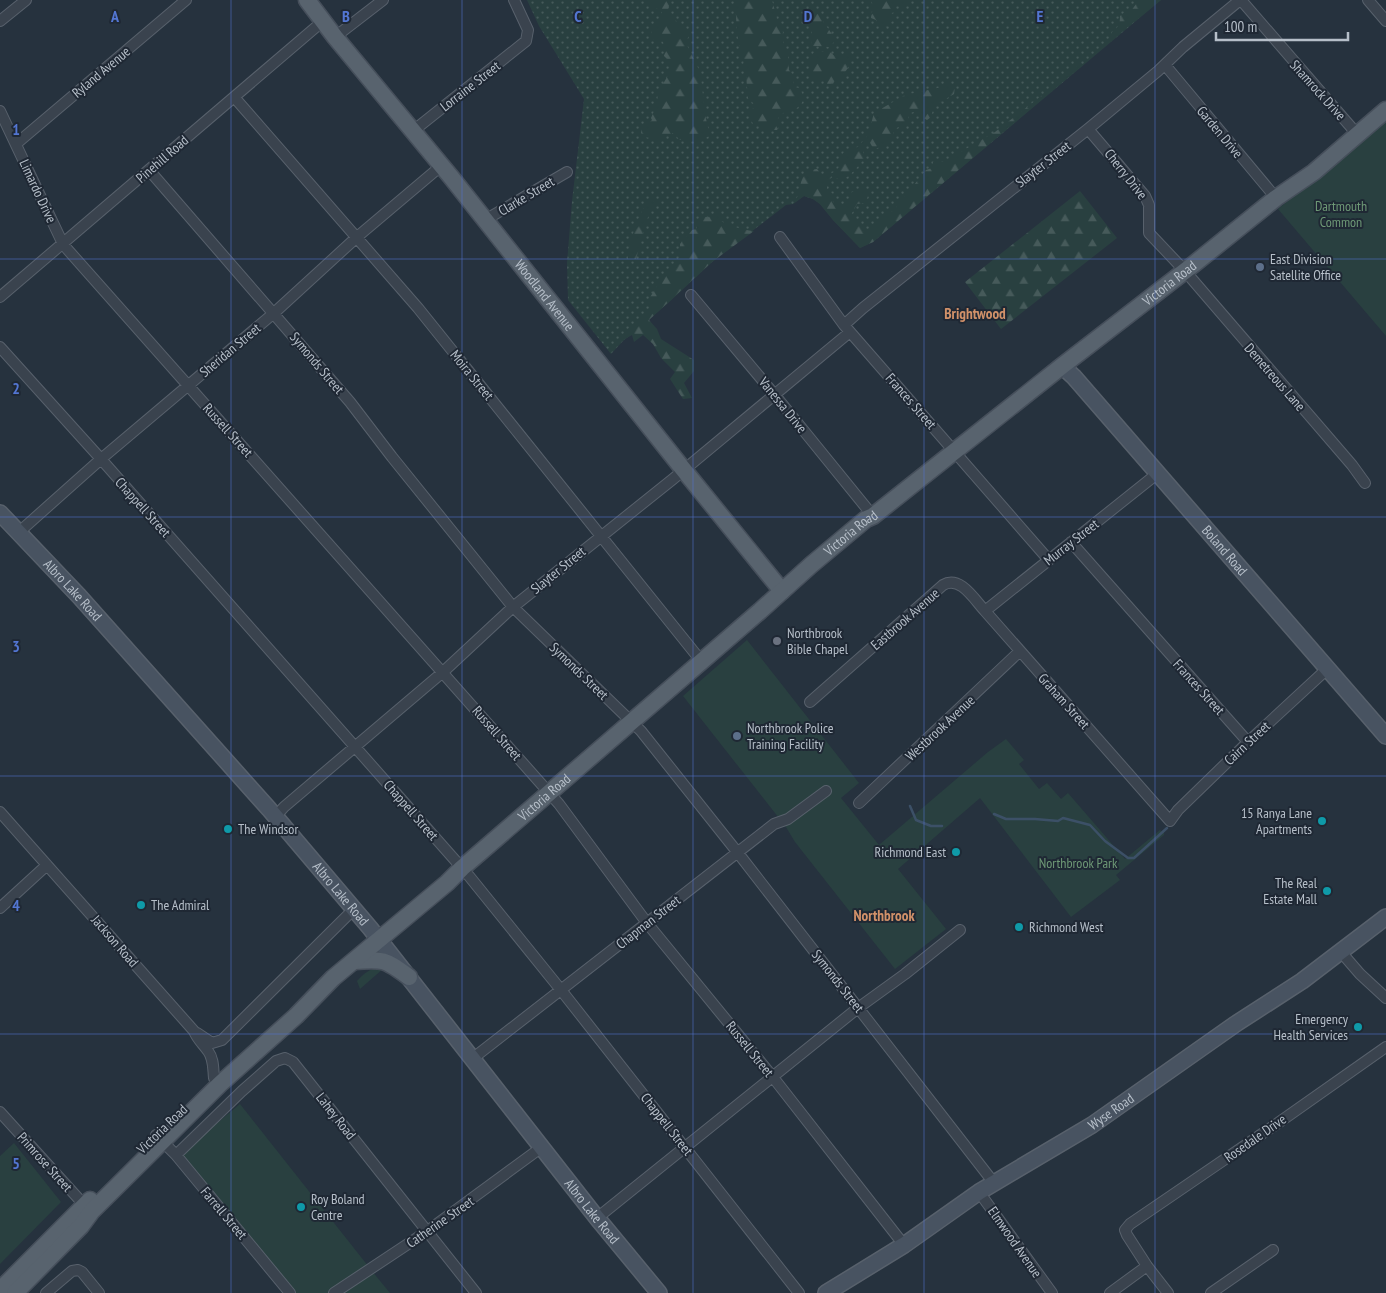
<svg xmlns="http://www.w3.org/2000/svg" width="1386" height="1293" viewBox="0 0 1386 1293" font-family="'PT Sans Narrow',sans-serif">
<defs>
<pattern id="grass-dots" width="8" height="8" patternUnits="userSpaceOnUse" patternTransform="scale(1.25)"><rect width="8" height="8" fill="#294040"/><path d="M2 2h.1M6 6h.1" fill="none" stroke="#465a5a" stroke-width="1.8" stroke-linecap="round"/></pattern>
<pattern id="forest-firs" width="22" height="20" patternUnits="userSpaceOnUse" patternTransform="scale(1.25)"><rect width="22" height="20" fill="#294040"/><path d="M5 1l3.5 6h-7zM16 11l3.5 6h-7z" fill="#465a5a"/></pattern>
</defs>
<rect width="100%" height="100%" fill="#26323e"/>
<path fill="url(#grass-dots)" d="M 527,0 L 1161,0 L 873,242 L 860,248 L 833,220 L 820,204 L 813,199 L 804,196 L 793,204 L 786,205 L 712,262 L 666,305 L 623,341 L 611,354 L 568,300 L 567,263 L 572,201 L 584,99 L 539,26 Z"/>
<path fill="url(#forest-firs)" d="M 650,0 L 671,0 L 668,9 L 677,22 L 687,29 L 689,35 L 686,43 L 700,72 L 706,119 L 710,135 L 700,142 L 694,139 L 680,140 L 673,133 L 669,135 L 663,135 L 658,141 L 656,141 L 655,139 L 645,137 L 641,133 L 641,130 L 652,120 L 651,118 C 653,113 656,108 657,103 C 658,99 657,95 659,91 C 664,80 678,67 664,56 L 665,45 L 662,41 L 655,41 L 651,36 C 651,26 660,21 662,12 L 650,4 Z
M 735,0 L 772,0 L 777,19 L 783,32 L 782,38 L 788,56 L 789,70 L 793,75 L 794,87 L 799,88 C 805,97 805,101 797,108 L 788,109 L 779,117 L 777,120 L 781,124 L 777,130 L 762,130 L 759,126 L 753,124 L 749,115 L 755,105 L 748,98 L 746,75 L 743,68 L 744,59 L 741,54 L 737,33 Z
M 871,0 L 911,0 L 902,5 L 899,4 L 895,6 L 897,12 L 891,13 L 894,17 L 893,20 L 886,27 L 879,26 L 876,20 L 871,18 L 871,13 L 874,9 Z
M 1139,0 L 1161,0 L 1112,40 L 1112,32 C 1119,27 1120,24 1120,16 L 1126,11 L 1131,11 Z
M 813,7 L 834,37 L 834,42 L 830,47 L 811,46 L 812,31 L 810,8 Z
M 815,51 L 830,52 L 835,56 L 853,54 C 851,66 845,72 838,81 L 835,81 L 830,85 L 825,83 L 824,80 L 816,83 L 811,79 L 811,75 L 809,72 L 812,55 Z
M 1079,64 L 1083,65 L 873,242 L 860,248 L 833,220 L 820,204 L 813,199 L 804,196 L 793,204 C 795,200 800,194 800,189 C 801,179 804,170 817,169 L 822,175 L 826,176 C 831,174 836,171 840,166 C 842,162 840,161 841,157 C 844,149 851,148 858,147 L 868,135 L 874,113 L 905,95 L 951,85 L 955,87 L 954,94 L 934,106 L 931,117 L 927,120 C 922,118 921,113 916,111 L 908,114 L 909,121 L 895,129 C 892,138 884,150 873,148 L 869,141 L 863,149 L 864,159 C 858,166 850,177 841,180 L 833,177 L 824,182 L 827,184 L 827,191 L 832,193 L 834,196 L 832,199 L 833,202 L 838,204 L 849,205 L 852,199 L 850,193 L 859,189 L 865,191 L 868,195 L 866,203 L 857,204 L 851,215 L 854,217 L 855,223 L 862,227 L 864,232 L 867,234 L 872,230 L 874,224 L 894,210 L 926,170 L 932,168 L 933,162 L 937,160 L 941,162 L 947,160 L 995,132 L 1049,90 Z
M 1080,191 L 1117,238 L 1001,329 L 965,282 Z
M 651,198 L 655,203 L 648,217 L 636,259 L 634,261 L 628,259 C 627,248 642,203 651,198 Z
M 717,213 L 721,216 L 720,220 C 725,225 748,231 754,231 L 712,262 L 649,320 L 657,329 L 661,339 L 694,360 L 694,371 L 684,383 L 692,398 L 683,399 L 670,379 L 675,372 L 661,358 L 653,344 L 643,335 L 634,342 L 632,335 L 620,342 L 619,339 C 622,336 625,332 628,329 C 636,323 637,331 642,316 L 645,316 L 649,309 L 649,299 L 663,276 L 677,262 L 680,255 L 680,244 L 692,230 L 697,229 L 696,222 L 700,217 L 709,217 Z"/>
<path fill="#294040" d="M 1386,119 L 1386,336 L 1278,209 Z
M 747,640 L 859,783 L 841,798 L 879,845 L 988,752 L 1006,739 L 1024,760 L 1019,764 L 1039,789 L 1047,783 L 1061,799 L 1068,793 L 1125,859 L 1160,830 L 1162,832 L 1164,830 L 1164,835 L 1116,875 L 1120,880 L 1071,917 L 980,798 L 898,869 L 946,929 L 895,969 L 795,842 L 786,827 L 683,696 Z
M 380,966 L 384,968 L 360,989 L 357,981 C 364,973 370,969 380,966 Z
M 240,1104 L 376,1276 L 390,1293 L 291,1293 L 179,1155 Z
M 14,1143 L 61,1202 L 0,1264 L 0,1156 Z"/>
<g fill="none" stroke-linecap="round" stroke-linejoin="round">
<path stroke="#3c5067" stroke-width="2.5" d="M 910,806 L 916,820 L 931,826 L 942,826
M 994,814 L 1006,819 L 1035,819 L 1058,821 L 1063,818 L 1090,825 L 1105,841 L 1128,858 L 1134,858 L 1167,828"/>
<defs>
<path id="street" d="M 1241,0 L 1357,134
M 1368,0 L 1386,21
M 0,21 L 26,0
M 335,37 L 383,0
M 1165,65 L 1276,198
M 234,97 L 418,308 L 702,662
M 0,111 L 63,244 L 68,250 L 559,804 L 647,923 L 772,1076 L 904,1245
M 1088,129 L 1145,196 L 1149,205 L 1149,233 L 1185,271 L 1352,465 L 1365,483
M 413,131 L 526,41 L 528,30 L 514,0
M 16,144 L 186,0
M 149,170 L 350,402 L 392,457 L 513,607 L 641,731 L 738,853 L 994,1183
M 485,220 L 567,172
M 780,237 L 844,325 L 1048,559
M 691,295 L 774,394 L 873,516
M 0,297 L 323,21
M 844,325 L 863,308 L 1088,129 L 1158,71 L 1183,47 L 1240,0
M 0,347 L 101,459 L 469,876 L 561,990 L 799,1293
M 18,533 L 101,459 L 274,313 L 357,237 L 441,166
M 1071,542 L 1248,742
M 985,611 L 1158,473
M 810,702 L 943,585 C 960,575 974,599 985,611 L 1170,821 L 1178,810 L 1248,742 L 1327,669
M 859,803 L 1020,651
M 0,812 L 194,1031 C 197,1039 203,1044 208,1051 C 214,1059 213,1069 214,1078
M 275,817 L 284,807 L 443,672 L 513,607 L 673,479 L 850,332
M 0,908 L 47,865
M 1341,952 L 1360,974 L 1386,998
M 197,1033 L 212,1043 L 222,1040 L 353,910
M 472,1059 L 774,824 L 788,819 L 826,791
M 0,1112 L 87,1208
M 156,1135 L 176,1155 L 290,1293
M 176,1155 L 242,1091 L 276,1061 L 285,1058 L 293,1062 L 476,1293
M 979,1192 L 1052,1293
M 597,1218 L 858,1008 L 905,974 L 960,930
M 46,1293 L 72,1271 L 78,1270 L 82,1272 L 99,1293
M 334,1293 L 426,1232 L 542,1147
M 1110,1293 L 1147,1266
M 1168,1293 L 1147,1266 L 1127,1235 L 1125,1230 L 1130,1224 L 1278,1123 L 1386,1047
M 1211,1293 L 1273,1250"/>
<g id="secondary">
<path id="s1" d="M 1062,366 L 1074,377 L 1386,736"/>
<path id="s2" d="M 0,513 L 79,596 L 169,697 L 269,809 L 370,928 L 597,1218 L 659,1293"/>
<path id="s3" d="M 826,1293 L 904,1245 L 979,1192 L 1092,1125 L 1237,1023 L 1302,981 L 1386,917"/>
</g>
<g id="primary">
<path id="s4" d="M 307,0 L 335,37 L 451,177 L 683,469 L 782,591"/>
<path d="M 354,961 C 385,959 384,959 409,977"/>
<path d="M 0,1290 L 90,1200"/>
<path id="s5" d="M 15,1293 L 81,1226 L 92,1211 L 220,1084 L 296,1016 L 333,978 L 447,883 L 462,868 L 760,611 L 811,565 L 866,519 L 873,516 L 1062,366 L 1194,264 L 1276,198 L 1314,172 L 1386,110"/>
</g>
</defs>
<use href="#street" stroke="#58616c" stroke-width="12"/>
<use href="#secondary" stroke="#58616c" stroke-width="18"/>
<use href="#primary" stroke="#464f5b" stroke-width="19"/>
<use href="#street" stroke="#3a434e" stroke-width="10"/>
<use href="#secondary" stroke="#485361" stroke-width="15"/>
<use href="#primary" stroke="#58636e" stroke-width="16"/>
</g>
<path fill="none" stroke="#5376d3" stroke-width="1" stroke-opacity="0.55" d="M 231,0 L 231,1293M 462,0 L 462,1293M 693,0 L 693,1293M 924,0 L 924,1293M 1155,0 L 1155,1293M 0,259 L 1386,259M 0,517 L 1386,517M 0,776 L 1386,776M 0,1034 L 1386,1034"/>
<g fill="#5c6f8a" stroke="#1f2834" stroke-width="2">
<circle cx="1260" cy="267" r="5"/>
<circle cx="737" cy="736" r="5"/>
</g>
<circle fill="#6b7280" stroke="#1f2834" stroke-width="2" cx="777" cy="641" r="5"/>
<g fill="#0f9aa8" stroke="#1f2834" stroke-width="2">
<circle cx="1322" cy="821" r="5"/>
<circle cx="228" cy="829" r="5"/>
<circle cx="956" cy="852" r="5"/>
<circle cx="1327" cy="891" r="5"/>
<circle cx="141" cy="905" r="5"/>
<circle cx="1019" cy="927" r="5"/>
<circle cx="1358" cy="1027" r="5"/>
<circle cx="301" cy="1207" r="5"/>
</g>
<g text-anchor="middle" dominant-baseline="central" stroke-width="4" stroke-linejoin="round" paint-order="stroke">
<g font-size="14" fill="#b6bfc9" stroke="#1f2834">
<text transform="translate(101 72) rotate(-40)">Ryland Avenue</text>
<text transform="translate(470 86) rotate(-38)">Lorraine Street</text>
<text transform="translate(1318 90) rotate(48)">Shamrock Drive</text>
<text transform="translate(1220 132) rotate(50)">Garden Drive</text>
<text transform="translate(162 159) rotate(-41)">Pinehill Road</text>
<text transform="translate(1043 164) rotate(-38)">Slayter Street</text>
<text transform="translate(1126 174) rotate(52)">Cherry Drive</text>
<text transform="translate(38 191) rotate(65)">Limardo Drive</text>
<text transform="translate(526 196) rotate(-31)">Clarke Street</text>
<text stroke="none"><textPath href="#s5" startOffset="1536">Victoria Road</textPath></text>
<text stroke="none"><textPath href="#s4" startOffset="379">Woodland Avenue</textPath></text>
<text transform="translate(230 350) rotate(-40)">Sheridan Street</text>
<text transform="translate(317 363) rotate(50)">Symonds Street</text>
<text transform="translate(472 375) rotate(51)">Moira Street</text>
<text transform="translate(1275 377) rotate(49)">Demetreous Lane</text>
<text transform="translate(911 401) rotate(49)">Frances Street</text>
<text transform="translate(783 405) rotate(51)">Vanessa Drive</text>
<text transform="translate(228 430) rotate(48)">Russell Street</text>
<text transform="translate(143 507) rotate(48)">Chappell Street</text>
<text stroke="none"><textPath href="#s5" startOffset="1131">Victoria Road</textPath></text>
<text transform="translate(1071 542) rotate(-38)">Murray Street</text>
<text stroke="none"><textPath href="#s1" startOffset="246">Boland Road</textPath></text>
<text transform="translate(558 570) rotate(-39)">Slayter Street</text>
<text stroke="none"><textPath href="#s2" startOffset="106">Albro Lake Road</textPath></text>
<text transform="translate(905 619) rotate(-41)">Eastbrook Avenue</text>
<text transform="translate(579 671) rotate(44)">Symonds Street</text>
<text transform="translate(1199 687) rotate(48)">Frances Street</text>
<text transform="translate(1064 701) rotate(48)">Graham Street</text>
<text transform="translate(940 728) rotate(-43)">Westbrook Avenue</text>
<text transform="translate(497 733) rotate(49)">Russell Street</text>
<text transform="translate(1247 743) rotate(-43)">Cairn Street</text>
<text stroke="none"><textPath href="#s5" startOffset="726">Victoria Road</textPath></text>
<text transform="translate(411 810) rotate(49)">Chappell Street</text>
<text stroke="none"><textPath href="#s2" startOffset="511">Albro Lake Road</textPath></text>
<text transform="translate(648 922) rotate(-38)">Chapman Street</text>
<text transform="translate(115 941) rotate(49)">Jackson Road</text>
<text transform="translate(838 981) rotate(52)">Symonds Street</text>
<text transform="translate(750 1049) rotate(51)">Russell Street</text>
<text stroke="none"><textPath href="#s3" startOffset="338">Wyse Road</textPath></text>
<text transform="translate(336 1116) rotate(52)">Lahey Road</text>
<text transform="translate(667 1124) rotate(52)">Chappell Street</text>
<text transform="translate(162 1129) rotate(-44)">Victoria Road</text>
<text transform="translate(1255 1138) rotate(-35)">Rosedale Drive</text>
<text transform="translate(45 1162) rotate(48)">Primrose Street</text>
<text stroke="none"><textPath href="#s2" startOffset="916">Albro Lake Road</textPath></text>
<text transform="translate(224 1213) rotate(50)">Farrell Street</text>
<text transform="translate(440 1222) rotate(-35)">Catherine Street</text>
<text transform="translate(1015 1242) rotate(55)">Elmwood Avenue</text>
</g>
<g font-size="14" fill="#6e9976" stroke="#1f2834">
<text x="1341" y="206">Dartmouth<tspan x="1341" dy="16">Common</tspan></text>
<text x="1078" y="863">Northbrook Park</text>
</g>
<g font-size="14" fill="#b6bfc9" stroke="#1f2834" text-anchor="start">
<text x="1270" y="259">East Division<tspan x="1270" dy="16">Satellite Office</tspan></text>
<text x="787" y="633">Northbrook<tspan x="787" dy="16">Bible Chapel</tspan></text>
<text x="747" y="728">Northbrook Police<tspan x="747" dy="16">Training Facility</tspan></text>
<text x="1312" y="813" text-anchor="end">15 Ranya Lane<tspan x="1312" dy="16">Apartments</tspan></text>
<text x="238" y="829">The Windsor</text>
<text x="946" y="852" text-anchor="end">Richmond East</text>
<text x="1317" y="883" text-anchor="end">The Real<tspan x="1317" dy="16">Estate Mall</tspan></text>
<text x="151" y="905">The Admiral</text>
<text x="1029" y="927">Richmond West</text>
<text x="1348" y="1019" text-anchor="end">Emergency<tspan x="1348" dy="16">Health Services</tspan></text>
<text x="311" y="1199">Roy Boland<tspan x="311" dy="16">Centre</tspan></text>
</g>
<g font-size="15" font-weight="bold" fill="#d19169" stroke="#1f2834">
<text x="975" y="313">Brightwood</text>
<text x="884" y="915">Northbrook</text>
</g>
</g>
<g font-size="16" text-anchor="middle" font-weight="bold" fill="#5376d3" stroke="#1f2834" stroke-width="4" stroke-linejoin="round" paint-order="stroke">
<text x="115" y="22">A</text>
<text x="346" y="22">B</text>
<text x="578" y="22">C</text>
<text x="808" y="22">D</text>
<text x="1040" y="22">E</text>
<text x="16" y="135">1</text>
<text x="16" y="394">2</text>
<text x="16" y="652">3</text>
<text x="16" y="911">4</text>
<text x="16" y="1169">5</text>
</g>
<path d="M1216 32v8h132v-8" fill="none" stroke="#b6bfc9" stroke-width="2.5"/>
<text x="1224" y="32" font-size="15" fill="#b6bfc9" stroke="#1f2834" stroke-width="4" paint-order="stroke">100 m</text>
</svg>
